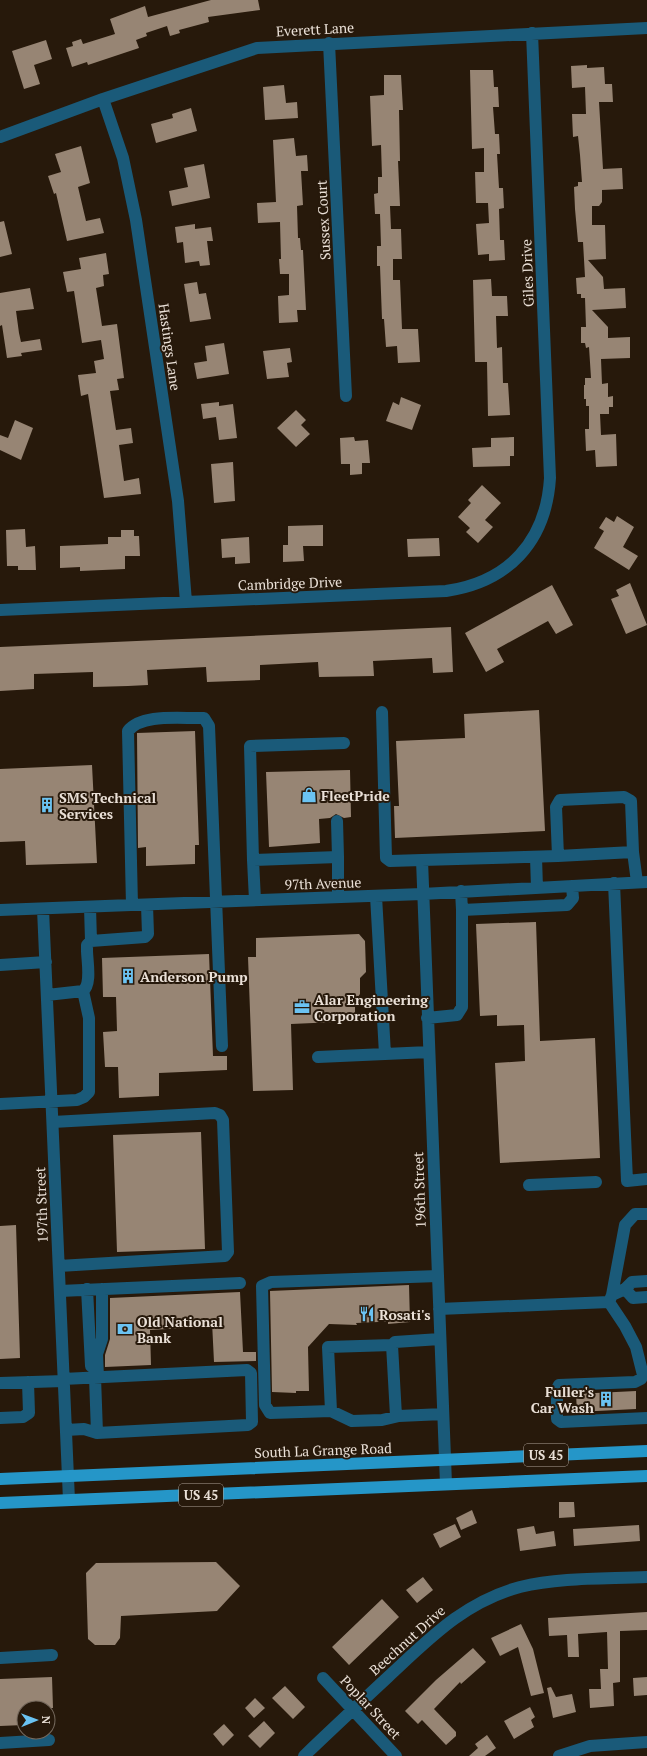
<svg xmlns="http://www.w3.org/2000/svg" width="647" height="1756" viewBox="0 0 647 1756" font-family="'PT Serif',serif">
<rect width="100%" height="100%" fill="#27190b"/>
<path fill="#978574" d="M 211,0 L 258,0 L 260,10 L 208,17 L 209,22 L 179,30 L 180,33 L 170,36 L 167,26 L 146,33 L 147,36 L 136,40 L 139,48 L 88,65 L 87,62 L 72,67 L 66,48 L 73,46 L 72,42 L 81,39 L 83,44 L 115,34 L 110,19 L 145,6 L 148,17 Z
M 46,40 L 52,59 L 34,65 L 40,84 L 24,89 L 12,51 Z
M 587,65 L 587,68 L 604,67 L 605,84 L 612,84 L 613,102 L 599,102 L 603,169 L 622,168 L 623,189 L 602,190 L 602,202 L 599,206 L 592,206 L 592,225 L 605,225 L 606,259 L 588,260 L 603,277 L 604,289 L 625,288 L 626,308 L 592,310 L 608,327 L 608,338 L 630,337 L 630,358 L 601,359 L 602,384 L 608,383 L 608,397 L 613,396 L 613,407 L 609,407 L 609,414 L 600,414 L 601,435 L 616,434 L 617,466 L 596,467 L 595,450 L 586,451 L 585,429 L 589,429 L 589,406 L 586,406 L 586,399 L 584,399 L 584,385 L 585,385 L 585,378 L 591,378 L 589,347 L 586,348 L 585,343 L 581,343 L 581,327 L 586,327 L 585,298 L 581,298 L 581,294 L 577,294 L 576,278 L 585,277 L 583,242 L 578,242 L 575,209 L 574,187 L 578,186 L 578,182 L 582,182 L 580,155 L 578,136 L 573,137 L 572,114 L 586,114 L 585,87 L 572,88 L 571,66 Z
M 470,70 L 493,70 L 494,87 L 498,87 L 499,107 L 493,107 L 495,134 L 499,134 L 500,154 L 497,154 L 499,188 L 503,188 L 504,208 L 499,209 L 500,240 L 504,240 L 505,260 L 489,261 L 489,254 L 478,255 L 476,224 L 489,223 L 488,203 L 476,203 L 475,172 L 484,172 L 484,148 L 472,149 Z
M 384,75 L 401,75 L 403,110 L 399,110 L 400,161 L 398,161 L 400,206 L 390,206 L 391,229 L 401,229 L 402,259 L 393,259 L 393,280 L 400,280 L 402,329 L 418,329 L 420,362 L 398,363 L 397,346 L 386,347 L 384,319 L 382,319 L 380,266 L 377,266 L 377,246 L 381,246 L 380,214 L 375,214 L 374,194 L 378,193 L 378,177 L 382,177 L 381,145 L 372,146 L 370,96 L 384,95 Z
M 284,85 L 286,103 L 297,102 L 298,118 L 265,120 L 263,87 Z
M 191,108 L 197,131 L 156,143 L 151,124 L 173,118 L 172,114 Z
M 294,138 L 296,156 L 307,155 L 308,171 L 301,171 L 303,205 L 297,206 L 298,238 L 300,238 L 301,250 L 303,250 L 306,310 L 297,310 L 298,322 L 279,323 L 278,296 L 289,295 L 289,274 L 280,274 L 279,259 L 281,259 L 280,222 L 258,223 L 257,203 L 276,202 L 273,140 Z
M 81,146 L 90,183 L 78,187 L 86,221 L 100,218 L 104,233 L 67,241 L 56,193 L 54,194 L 48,176 L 61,172 L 55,154 Z
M 204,164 L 210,198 L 172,206 L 169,191 L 188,187 L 184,168 Z
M 4,221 L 12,254 L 0,257 L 0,222 Z
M 195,224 L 195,229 L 211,227 L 213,241 L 207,241 L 210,265 L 200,266 L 199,261 L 185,263 L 183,242 L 177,243 L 175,227 Z
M 106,253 L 109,274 L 103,275 L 104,286 L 96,288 L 102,326 L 117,324 L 124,378 L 117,379 L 119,390 L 110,391 L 116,430 L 131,428 L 133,443 L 119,445 L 124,481 L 139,478 L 141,494 L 104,498 L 88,394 L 81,396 L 78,375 L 96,373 L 94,361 L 104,359 L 101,340 L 82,343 L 74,291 L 67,292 L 63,272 L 81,269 L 79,258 Z
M 491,279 L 492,296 L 507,296 L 508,316 L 496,316 L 497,348 L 502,347 L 503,383 L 508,383 L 510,415 L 488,416 L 487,362 L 475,362 L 473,280 Z
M 197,282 L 199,294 L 206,293 L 211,319 L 190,322 L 184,284 Z
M 30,288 L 34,309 L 16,311 L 19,333 L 21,342 L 40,339 L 42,350 L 21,353 L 22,356 L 7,358 L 2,325 L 0,326 L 0,293 Z
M 224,343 L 229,374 L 197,379 L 194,363 L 207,361 L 205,346 Z
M 290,348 L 292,362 L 287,363 L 289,377 L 267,379 L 263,351 Z
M 401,397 L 421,405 L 412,430 L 386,421 L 393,402 L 399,405 Z
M 219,402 L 219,406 L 233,404 L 237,438 L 219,440 L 216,417 L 203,419 L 201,404 Z
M 296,410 L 306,420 L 301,425 L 310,434 L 296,447 L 277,428 Z
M 15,420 L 33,428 L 21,460 L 0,450 L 0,435 L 8,438 Z
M 354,437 L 355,441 L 368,440 L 370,463 L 362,463 L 362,474 L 350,475 L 350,464 L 341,464 L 340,438 Z
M 514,437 L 514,456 L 510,456 L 510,466 L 473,467 L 472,448 L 491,447 L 491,438 Z
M 233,462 L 235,501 L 214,503 L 211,464 Z
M 482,485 L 501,503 L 485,520 L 493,527 L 478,543 L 466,532 L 470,528 L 458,517 L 471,503 L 468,500 Z
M 617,516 L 634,527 L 623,547 L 638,556 L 629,570 L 594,548 L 604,531 L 599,528 L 606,517 L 614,522 Z
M 323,525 L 323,546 L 303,546 L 304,561 L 283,562 L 283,545 L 288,545 L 288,526 Z
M 25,529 L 26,547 L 35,546 L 36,570 L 18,570 L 18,566 L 7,566 L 6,530 Z
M 121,530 L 134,530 L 134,536 L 139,536 L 140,556 L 125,556 L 125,569 L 80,571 L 80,567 L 60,568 L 60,546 L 108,544 L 108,537 L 121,537 Z
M 249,537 L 250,563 L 235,564 L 235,557 L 222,558 L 221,539 Z
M 439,538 L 440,556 L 408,557 L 407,539 Z
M 630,583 L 647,625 L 626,634 L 611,599 L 619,596 L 616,590 Z
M 552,585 L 573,625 L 556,634 L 548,621 L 497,649 L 504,662 L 486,672 L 465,633 Z
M 451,627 L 453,672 L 433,673 L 432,658 L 373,661 L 374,676 L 319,677 L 318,662 L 260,665 L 260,680 L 207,682 L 206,667 L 147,670 L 148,685 L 128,686 L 93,687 L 93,672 L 34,674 L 34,689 L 0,691 L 0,647 Z
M 539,710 L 545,831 L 395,838 L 394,806 L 399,806 L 396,741 L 465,738 L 464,714 Z
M 195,731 L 199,845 L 195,845 L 195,864 L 146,866 L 146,847 L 138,848 L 137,733 Z
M 92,765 L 97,863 L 26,865 L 25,841 L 0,842 L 0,769 Z
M 350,770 L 351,817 L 344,818 L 336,814 L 330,818 L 319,819 L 320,843 L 269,847 L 266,772 Z
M 536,922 L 540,1041 L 595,1038 L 600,1158 L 500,1163 L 495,1063 L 525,1061 L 524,1025 L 497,1026 L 497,1015 L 480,1016 L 476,924 Z
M 359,934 L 365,941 L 366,972 L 360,978 L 360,994 L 355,1001 L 355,1013 L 336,1014 L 336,1022 L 291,1024 L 293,1090 L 253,1091 L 248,957 L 256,957 L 256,938 Z
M 209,954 L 213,1056 L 227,1056 L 227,1070 L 159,1073 L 159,1096 L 119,1098 L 118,1067 L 105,1067 L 103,1032 L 117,1031 L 116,997 L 103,997 L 102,958 Z
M 201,1132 L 205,1249 L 117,1252 L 113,1135 Z
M 16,1225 L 20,1358 L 0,1359 L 0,1226 Z
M 409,1285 L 410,1322 L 388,1324 L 388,1322 L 378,1322 L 356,1323 L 357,1325 L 329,1324 L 308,1347 L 309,1391 L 296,1391 L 296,1393 L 272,1392 L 270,1291 Z
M 240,1292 L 243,1352 L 256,1352 L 256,1361 L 214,1362 L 212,1322 L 184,1323 L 185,1328 L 150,1330 L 151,1365 L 105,1367 L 105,1355 L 110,1339 L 110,1298 Z
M 636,1391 L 636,1409 L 577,1412 L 576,1394 Z
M 559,1502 L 574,1502 L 575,1517 L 559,1518 Z
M 472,1510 L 477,1523 L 461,1530 L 456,1518 Z
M 455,1524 L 461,1537 L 440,1548 L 433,1534 Z
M 639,1525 L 640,1541 L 574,1546 L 573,1529 Z
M 534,1526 L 536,1534 L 554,1531 L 556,1546 L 520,1551 L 517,1529 Z
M 216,1562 L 240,1586 L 217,1611 L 121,1616 L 120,1638 L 115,1645 L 95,1645 L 88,1639 L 86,1573 L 96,1563 Z
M 423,1577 L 433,1590 L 417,1603 L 406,1590 Z
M 382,1599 L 399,1617 L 349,1665 L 332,1647 Z
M 647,1612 L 647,1630 L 620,1631 L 620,1682 L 613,1683 L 614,1706 L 590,1708 L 589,1689 L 601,1689 L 600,1669 L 608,1669 L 607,1632 L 578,1634 L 579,1657 L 568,1657 L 567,1635 L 549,1636 L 548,1618 Z
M 521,1624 L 533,1649 L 544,1693 L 531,1696 L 518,1647 L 500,1656 L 491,1638 Z
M 473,1648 L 486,1662 L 461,1684 L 460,1682 L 434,1709 L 456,1732 L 456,1736 L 446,1745 L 422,1720 L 418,1724 L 405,1711 L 436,1680 Z
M 52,1677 L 53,1708 L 24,1708 L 24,1725 L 0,1726 L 0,1679 Z
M 647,1677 L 647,1695 L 634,1696 L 633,1678 Z
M 285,1686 L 305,1707 L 293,1719 L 272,1698 Z
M 551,1687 L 556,1697 L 572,1694 L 576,1712 L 553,1718 L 547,1688 Z
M 255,1698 L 265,1708 L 254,1718 L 245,1708 Z
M 530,1707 L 535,1717 L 531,1720 L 534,1727 L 514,1739 L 504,1721 Z
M 264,1721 L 275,1733 L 260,1748 L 248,1736 Z
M 224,1724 L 234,1735 L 223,1746 L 213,1734 Z
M 487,1735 L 496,1748 L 485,1756 L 469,1756 L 478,1748 L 475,1744 Z"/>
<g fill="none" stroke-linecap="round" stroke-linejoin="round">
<path stroke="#1a5a79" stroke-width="12" d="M 329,43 L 346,396
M 103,99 L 123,158 L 136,220 L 178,501 L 186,602
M 0,137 L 103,99 L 257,48 L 647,28
M 0,610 L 446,591 C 508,582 546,542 550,478 L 532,33
M 382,712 L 386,858 L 390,861 L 422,860 L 446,1484
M 337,821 L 338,857
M 558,856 L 633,852
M 536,857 L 537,888
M 253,860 L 250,746 L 344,743
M 422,860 L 558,856 L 556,807 L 560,800 L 624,797 L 631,801 L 633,852 L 637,882
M 614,883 L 627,1181 L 647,1179
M 376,896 L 385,1054 L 429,1052
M 255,900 L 253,860 L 338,857 L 338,897
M 132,905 L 128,731 C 142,713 182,719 204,718 L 209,726 L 222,1046
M 90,907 L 91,941
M 43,909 L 69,1500
M 0,910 L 422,894 L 647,882
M 462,910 L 567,905 L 573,898 L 572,886
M 0,965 L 46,962
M 47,995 L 83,991 C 92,984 87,961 87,950 L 87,945 L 91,941 L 145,937 L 148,934 L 147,905
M 427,1018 L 457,1015 L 462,1007 L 462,910 L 461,891
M 318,1057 L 385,1054
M 0,1104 L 77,1100 L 84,1097 L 89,1092 L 89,1018 L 83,991
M 53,1122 L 215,1113 L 220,1115 L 223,1120 L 228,1252 L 225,1256 L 59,1266
M 529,1185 L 596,1182
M 438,1276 L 271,1282 L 262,1286 L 265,1405 L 270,1413 L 331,1411 L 352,1421 L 382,1420 L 399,1416 L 443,1414
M 87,1289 L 91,1366
M 625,1289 L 632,1282 L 647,1281
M 60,1291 L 240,1283
M 612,1295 L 625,1289 L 633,1298 L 647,1297
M 609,1302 L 625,1326 L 636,1347 L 643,1375 L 641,1379 L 635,1382 L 559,1385 L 557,1389 L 557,1419 L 561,1422 L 647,1418
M 439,1309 L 609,1302 L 612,1295 L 625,1225 L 635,1214 L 647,1214
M 95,1377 L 97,1433
M 98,1377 L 97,1354 L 102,1339 L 102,1289
M 63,1379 L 247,1370 L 251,1373 L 252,1422 L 248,1425 L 97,1433 L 84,1429 L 66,1430
M 0,1383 L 64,1381
M 331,1411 L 328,1347 L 392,1345
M 396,1416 L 392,1345 L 395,1342 L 440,1339
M 0,1418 L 23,1417 L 29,1413 L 28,1382
M 0,1658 L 52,1655
M 323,1678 L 396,1756
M 0,1743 L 49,1740
M 304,1756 C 332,1729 360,1703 388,1677 C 429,1639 464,1602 520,1587 C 561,1577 605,1579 647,1577
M 559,1756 L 590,1746 L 647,1742"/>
<path stroke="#2596c8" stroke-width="12" d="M 0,1479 L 647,1451
M 0,1503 L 647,1476"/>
</g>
<defs>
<symbol id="shop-bare" viewBox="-9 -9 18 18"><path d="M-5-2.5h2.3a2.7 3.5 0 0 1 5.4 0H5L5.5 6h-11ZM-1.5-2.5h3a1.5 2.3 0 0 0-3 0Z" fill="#6bc3f2" stroke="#27190b" stroke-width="2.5" paint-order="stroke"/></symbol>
<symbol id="building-bare" viewBox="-9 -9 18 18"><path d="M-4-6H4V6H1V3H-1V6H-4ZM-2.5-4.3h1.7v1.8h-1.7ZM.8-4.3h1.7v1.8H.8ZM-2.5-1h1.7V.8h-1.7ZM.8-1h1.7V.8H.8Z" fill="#6bc3f2" stroke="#27190b" stroke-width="2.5" paint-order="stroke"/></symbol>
<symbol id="office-bare" viewBox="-9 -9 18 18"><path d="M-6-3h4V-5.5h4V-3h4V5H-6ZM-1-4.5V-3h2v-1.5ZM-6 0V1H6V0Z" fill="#6bc3f2" stroke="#27190b" stroke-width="2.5" paint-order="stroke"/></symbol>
<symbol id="restaurant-bare" viewBox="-9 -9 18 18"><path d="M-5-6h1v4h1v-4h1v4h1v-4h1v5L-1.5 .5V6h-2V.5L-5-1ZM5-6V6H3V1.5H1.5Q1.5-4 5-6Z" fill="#6bc3f2" stroke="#27190b" stroke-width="2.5" paint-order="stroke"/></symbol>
<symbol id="bank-bare" viewBox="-9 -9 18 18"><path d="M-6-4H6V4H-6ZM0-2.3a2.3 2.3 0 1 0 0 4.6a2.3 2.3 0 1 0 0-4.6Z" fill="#6bc3f2" stroke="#27190b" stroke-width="2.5" paint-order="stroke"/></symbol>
</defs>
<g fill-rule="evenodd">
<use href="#shop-bare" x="298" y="784" width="22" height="22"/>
<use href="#building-bare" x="36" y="794" width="22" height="22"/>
<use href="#building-bare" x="117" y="965" width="22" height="22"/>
<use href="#office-bare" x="291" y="996" width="22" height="22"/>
<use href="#restaurant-bare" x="356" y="1303" width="22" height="22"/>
<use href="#bank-bare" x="114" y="1318" width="22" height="22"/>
<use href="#building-bare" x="595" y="1388" width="22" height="22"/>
</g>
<g text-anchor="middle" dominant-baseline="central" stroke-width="4" stroke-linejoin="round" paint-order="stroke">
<g fill="#27190b" stroke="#b0a49a" stroke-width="1">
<rect x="524" y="1444" width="44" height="22" rx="3"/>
<rect x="179" y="1484" width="44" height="22" rx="3"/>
</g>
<g font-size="13" font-weight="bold" fill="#eae0d7">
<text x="546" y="1455">US 45</text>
<text x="201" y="1495">US 45</text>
</g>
<g font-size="14" fill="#eae0d7" stroke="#27190b">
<text transform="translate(315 29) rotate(-3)">Everett Lane</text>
<text transform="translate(323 220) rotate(-93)">Sussex Court</text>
<text transform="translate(527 273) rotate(-92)">Giles Drive</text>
<text transform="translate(170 347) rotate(82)">Hastings Lane</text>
<text transform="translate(290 583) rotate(-2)">Cambridge Drive</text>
<text transform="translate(323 883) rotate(-2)">97th Avenue</text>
<text transform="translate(419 1190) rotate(-92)">196th Street</text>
<text transform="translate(41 1205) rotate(-92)">197th Street</text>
<text transform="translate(323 1450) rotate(-2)">South La Grange Road</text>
<text transform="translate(407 1640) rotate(-42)">Beechnut Drive</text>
<text transform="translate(371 1707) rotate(47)">Poplar Street</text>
</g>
<g font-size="14" font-weight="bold" fill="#eae0d7" stroke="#27190b" text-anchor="start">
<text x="321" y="795">FleetPride</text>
<text x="59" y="797">SMS Technical<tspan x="59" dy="16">Services</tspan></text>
<text x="140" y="976">Anderson Pump</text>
<text x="314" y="999">Alar Engineering<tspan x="314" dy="16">Corporation</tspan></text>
<text x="379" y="1314">Rosati's</text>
<text x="137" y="1321">Old National<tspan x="137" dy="16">Bank</tspan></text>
<text x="594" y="1391" text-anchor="end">Fuller's<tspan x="594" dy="16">Car Wash</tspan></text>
</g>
</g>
<g transform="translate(36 1720) rotate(89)"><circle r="19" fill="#27190b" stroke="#75695d"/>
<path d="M0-3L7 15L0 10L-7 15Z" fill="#6bc3f2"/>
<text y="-6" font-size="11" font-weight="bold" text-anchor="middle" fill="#eae0d7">N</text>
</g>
</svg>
